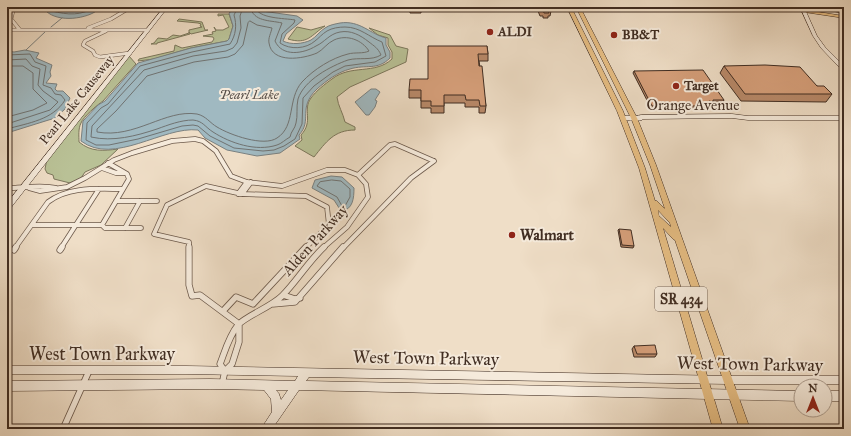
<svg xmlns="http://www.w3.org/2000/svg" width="851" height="436" viewBox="0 0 851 436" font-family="'IM FELL Great Primer',serif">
<rect width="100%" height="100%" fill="#efdec7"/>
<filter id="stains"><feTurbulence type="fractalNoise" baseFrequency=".005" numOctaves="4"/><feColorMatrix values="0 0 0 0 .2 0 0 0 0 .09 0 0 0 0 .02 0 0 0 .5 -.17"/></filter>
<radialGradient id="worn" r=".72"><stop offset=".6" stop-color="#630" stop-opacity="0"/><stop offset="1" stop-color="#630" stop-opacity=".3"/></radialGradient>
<path fill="#b9c196" stroke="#7c775c" d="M 218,14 L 229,14 L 233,26 L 229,39 L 227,41 L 191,48 L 154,59 L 138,61 L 139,59 L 174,51 L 175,45 L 182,48 L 212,42 L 214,39 L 213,37 L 203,36 L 213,34 L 212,32 L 216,31 L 214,27 L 216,30 L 223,30 L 229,27 L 223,15 L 218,16 Z
M 179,19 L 202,22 L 205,30 L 208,30 L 191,34 L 189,32 L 190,34 L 157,43 L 157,44 L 151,44 L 154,43 L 158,38 L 167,39 L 173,35 L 180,36 L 189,33 L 189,30 L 202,27 L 200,26 L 201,24 L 198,23 L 177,21 Z
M 325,26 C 311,35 308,45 288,39 L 297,27 L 311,30 Z
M 369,28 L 390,35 L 396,46 L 408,49 L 406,62 L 350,87 L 337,97 C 338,106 343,113 345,122 L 355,127 L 355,130 C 334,130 326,142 314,157 L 295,146 L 302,140 L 301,135 C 314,121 302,110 311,98 C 316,91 325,84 332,79 C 351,64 375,75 392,59 L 392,52 L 388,45 L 388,38 L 378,35 Z
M 129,56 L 136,64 L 103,101 C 97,105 83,117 81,123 C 78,129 79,136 79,142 C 91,152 103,151 118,149 L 101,165 L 85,172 L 81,178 L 70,183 L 54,179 L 53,175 L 47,173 L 45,169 L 47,159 Z"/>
<path fill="#a0b9c1" stroke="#7a8181" d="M 47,7 L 95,7 L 94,8 L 99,9 C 88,19 58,23 46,11 Z
M 253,7 L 262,11 L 297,16 L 303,20 L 286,34 L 283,41 C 291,45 303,44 311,40 C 316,37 320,31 325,28 C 329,25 335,24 340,23 C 360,20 370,34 386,38 L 386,45 L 390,52 L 390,58 C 377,71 366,64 350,69 C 338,72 326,81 317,89 C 297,108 313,120 299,135 L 300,139 L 280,153 L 257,156 L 227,150 L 205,138 L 198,130 C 163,126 114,166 81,141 L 83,121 L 98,105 L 105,101 L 138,63 L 191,48 L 227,41 L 229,39 L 233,26 L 229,13 L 237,7 Z
M 25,50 L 39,53 L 36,58 L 52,65 L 50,72 L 51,76 L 46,83 L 57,84 L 55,89 L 57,91 L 63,91 L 70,98 L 65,109 L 55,118 L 7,133 L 7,51 L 14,52 Z
M 371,89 L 376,89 L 380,92 L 375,100 L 377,101 L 375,107 L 369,115 L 366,115 L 355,102 Z
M 331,176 L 342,177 L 354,188 C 354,198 353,210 341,211 L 334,200 L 312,188 L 315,180 Z"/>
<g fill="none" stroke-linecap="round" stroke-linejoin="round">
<path stroke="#707372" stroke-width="1" d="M 50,7 L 52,11 C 67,15 82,16 95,7
M 238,7 L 234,15 C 237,25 236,35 230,44 L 192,52 L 140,66 L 108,104 L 101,108 L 87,123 L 86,140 L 96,145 L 109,145 L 138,139 L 182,126 L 193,125 L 198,126 L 210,136 L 234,148 L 263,151 L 274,150 L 284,146 L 295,139 L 302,124 L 303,98 L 314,86 L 333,72 L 345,66 L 375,62 L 386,56 L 382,42 C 369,37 360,27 345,27 C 339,27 332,28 327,31 C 322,34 319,38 315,41 C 306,49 290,50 280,43 L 282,34 L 294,23 L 295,20 C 284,18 258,19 255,7
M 243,7 L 240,16 L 241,28 L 237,43 L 233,48 L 226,51 L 193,56 L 144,70 L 92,126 L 91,137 C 113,142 136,136 157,129 C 168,125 181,120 193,120 C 203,121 205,127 213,132 C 230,143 256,152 277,145 C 281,144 286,139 290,137 C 291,131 295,129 296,123 C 298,116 296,107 298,99 C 304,80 331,66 348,60 C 359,57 371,61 381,55 C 378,48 374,46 369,42 C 360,35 351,30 340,32 C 329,34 325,42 316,46 C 303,54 282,57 275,41 L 282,23 C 269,20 254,22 250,7
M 250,21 L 257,25 L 272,28 C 271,33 268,38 269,43 C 272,64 303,59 317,53 C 323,50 327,43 334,40 C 347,34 362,40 369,51 C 363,54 355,52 348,54 C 332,58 314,69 302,82 C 287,99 296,126 277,138 C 264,147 230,135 217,127 C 210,123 206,116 197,114 C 165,109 135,139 97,132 L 97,129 L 116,111 L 147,76 L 194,62 L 228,57 L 235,54 L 243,45 L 248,23 Z
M 7,55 L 30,54 L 35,62 L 46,66 L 43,85 L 51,88 L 55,94 L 61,95 L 65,100 C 53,120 28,123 7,129
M 7,60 L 26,59 L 32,66 L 40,69 L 38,85 L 43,91 L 58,102 L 50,110 L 7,124
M 7,66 L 23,66 L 33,73 L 33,89 L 47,103 L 33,110 L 7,117
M 332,180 L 341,181 L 350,189 L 350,197 L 345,206 L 342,206 L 337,197 L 317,186 L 320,182 Z"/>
<path stroke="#7a8181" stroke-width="1" d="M 51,27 L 62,18
M 26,50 L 46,31"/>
<defs>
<path id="street-far2" d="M 14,7 L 11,19 L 20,30
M 88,28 L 111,19 L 131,7
M 7,30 L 148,30
M 106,31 L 85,41 L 83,45 L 93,51 L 95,55 L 100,57 L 130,53"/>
<path id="street-far1" d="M 102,168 L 116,173 L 124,173
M 358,175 L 390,145 L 395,144 L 434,161
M 7,188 C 22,188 42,184 56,188
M 29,188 L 40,191 L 67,187 L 85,178 L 114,160 L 132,153 L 172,141 L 195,139 L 203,141 L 216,151 L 231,176 L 247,182 L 282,186 L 327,170 L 345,170 L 358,175 L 366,184 L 368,197 L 347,227 L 323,248
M 238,194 L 247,182
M 242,194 L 251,182
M 116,201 L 157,201
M 32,225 L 102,225 L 105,228 L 141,228
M 102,225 L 129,179 L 127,174 L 108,163
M 125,228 L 140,201
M 15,248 L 48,202 C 69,186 98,189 123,189
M 61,248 L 99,189
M 189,248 L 189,242 L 154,234 L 167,205 L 206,186 L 242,194 L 306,196 L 327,207 L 329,225 L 305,248
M 343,248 L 411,178 L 434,161"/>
<path id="street" d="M 189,247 L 189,285 L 192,296 L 200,295 L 239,324
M 14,250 L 16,247
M 60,250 L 62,247
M 283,295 L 295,299 L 300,298
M 273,304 L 295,302 L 343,247
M 223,311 L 236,297 L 253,304 L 306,247
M 225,371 L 220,364 C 225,351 229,336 238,325 C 246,316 271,307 282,296 C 297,281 308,262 324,247
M 222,384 L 225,371 L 232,364 L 239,342 L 239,325
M 63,429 L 89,371"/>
<path id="secondary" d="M 164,7 L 168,7 L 9,210 L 7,211 L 7,203 Z
M 800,7 L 804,7 L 817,36 L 825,47 L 844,66 L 844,71 L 842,70 L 821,48 L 813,36 Z
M 732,114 L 748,116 L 844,116 L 844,120 L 748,120 L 732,118 L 643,119 L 642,120 C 636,121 625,121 620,118 C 625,114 634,117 641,115 Z
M 7,366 L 186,366 L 728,376 L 844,376 L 844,384 L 728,384 L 309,377 L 306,381 L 801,391 L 801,401 L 299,390 L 272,429 L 261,429 L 272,412 L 271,399 L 264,390 L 210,389 L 7,391 L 7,381 L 210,379 L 295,381 L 298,376 L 186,374 L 7,374 ZM 276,390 L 288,390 L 281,400 L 279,394 Z
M 825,391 L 844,391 L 844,401 L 825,401 Z"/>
<path id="primary" d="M 567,7 L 571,7 L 623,111 L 645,168 L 655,201 L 657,201 L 665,209 L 650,165 L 631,118 L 576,7 L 580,7 L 637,118 L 656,165 L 750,429 L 740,429 L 675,240 L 673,239 L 663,228 L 723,429 L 713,429 L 639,168 L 617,111 ZM 658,210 L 670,223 L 671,227 L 659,216 Z
M 775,7 L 786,7 L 844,16 L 844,18 L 777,8 Z
M 814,7 L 823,7 L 844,11 L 844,13 Z"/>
</defs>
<use href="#street-far2" stroke="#6c594b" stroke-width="4"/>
<use href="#street-far1" stroke="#6c594b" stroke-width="5.5"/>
<use href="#street" stroke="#6c594b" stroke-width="7"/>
<use href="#secondary" stroke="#402d22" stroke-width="1"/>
<use href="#primary" stroke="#402d22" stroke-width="1"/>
<use href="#street-far2" stroke="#f5eadb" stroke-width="3"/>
<use href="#street-far1" stroke="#f5eadb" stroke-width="4"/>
<use href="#street" stroke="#f5eadb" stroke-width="5.5"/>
<use href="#secondary" fill="#f5eadb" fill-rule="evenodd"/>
<use href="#primary" fill="#e8bf84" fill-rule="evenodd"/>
</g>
<path fill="#b88969" stroke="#402d22" d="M 410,7 L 421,7 L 421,13 L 410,13 Z
M 539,7 L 550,7 L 551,11 L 550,16 L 548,16 L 548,18 L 543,18 L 543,16 L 540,16 L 538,11 Z
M 487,46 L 488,54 L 488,61 L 479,61 L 486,106 L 485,113 L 479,113 L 479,107 L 465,107 L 465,103 L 444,103 L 444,113 L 431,113 L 431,108 L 421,108 L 421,98 L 409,98 L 409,90 L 428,79 Z
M 724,66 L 817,86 L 832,94 L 826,102 L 741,101 L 720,73 Z
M 634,71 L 724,100 L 723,102 L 713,102 L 712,103 L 710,103 L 712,106 L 711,108 L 651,108 L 633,73 Z
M 619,229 L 634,246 L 633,248 L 621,247 L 618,230 Z
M 634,346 L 657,354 L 655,357 L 634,357 L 632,349 Z"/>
<path fill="#d69f7a" stroke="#402d22" d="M 410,7 L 421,7 L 421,9 L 410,9 Z
M 540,7 L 550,7 L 551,11 L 548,11 L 549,13 L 544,13 L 543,10 L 541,10 Z
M 428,46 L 487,46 L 488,54 L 478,54 L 479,66 L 482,66 L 486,106 L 480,106 L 479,100 L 466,100 L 465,95 L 444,95 L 444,106 L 431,106 L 431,101 L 421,101 L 421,90 L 409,90 L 410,79 L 428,79 Z
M 765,65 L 800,67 L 817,86 L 824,86 L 832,94 L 745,94 L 724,66 Z
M 703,70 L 724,100 L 713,100 L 713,102 L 709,101 L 712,106 L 652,106 L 634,71 Z
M 619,229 L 631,230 L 634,246 L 622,245 Z
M 655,345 L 657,354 L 637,354 L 634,346 Z"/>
<g fill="#8f2418" stroke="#f5eadb" stroke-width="1.5">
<circle cx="490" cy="32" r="4"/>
<circle cx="614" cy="35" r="4"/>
<circle cx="676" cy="86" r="4"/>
<circle cx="512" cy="235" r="4"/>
</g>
<g text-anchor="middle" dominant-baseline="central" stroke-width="4" stroke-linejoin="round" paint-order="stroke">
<g font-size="13" font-weight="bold" fill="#402d22" stroke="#f5eadb" text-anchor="start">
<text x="498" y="32">ALDI</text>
<text x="622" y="35">BB&amp;T</text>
<text x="684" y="86">Target</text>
</g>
<g font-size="13" font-style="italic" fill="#58504a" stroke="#f5eadb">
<text x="249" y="95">Pearl Lake</text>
</g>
<g font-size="13" fill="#402d22" stroke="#f5eadb">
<text transform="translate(77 100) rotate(-51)">Pearl Lake Causeway</text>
</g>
<rect fill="#f5eadb" stroke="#76665a" stroke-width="1" x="655" y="287" width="52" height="24" rx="3"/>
<g font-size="14" font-weight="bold" fill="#402d22">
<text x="681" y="299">SR 434</text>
</g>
<g font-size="15" fill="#402d22" stroke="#f5eadb">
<text x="693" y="105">Orange Avenue</text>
<text transform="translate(315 240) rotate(-48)">Alden Parkway</text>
</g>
<g font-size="15" font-weight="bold" fill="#402d22" stroke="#f5eadb" text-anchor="start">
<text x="520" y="235">Walmart</text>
</g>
<g font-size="18" fill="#402d22" stroke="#f5eadb">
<text x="102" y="354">West Town Parkway</text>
<text transform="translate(426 358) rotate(1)">West Town Parkway</text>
<text transform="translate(750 364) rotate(1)">West Town Parkway</text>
</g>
</g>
<rect width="851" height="436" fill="none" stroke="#efdec7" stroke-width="24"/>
<rect x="8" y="8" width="835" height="420" fill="none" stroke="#402d22" stroke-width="2"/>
<rect x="12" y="12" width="827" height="412" fill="none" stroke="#402d22"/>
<g transform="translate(813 398)"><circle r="19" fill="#f5eadb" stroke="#ad9e91"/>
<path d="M0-3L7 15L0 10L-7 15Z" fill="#8f2418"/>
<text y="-6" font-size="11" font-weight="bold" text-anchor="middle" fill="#402d22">N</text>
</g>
<rect width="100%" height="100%" filter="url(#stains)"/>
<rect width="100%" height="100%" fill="url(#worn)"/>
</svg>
